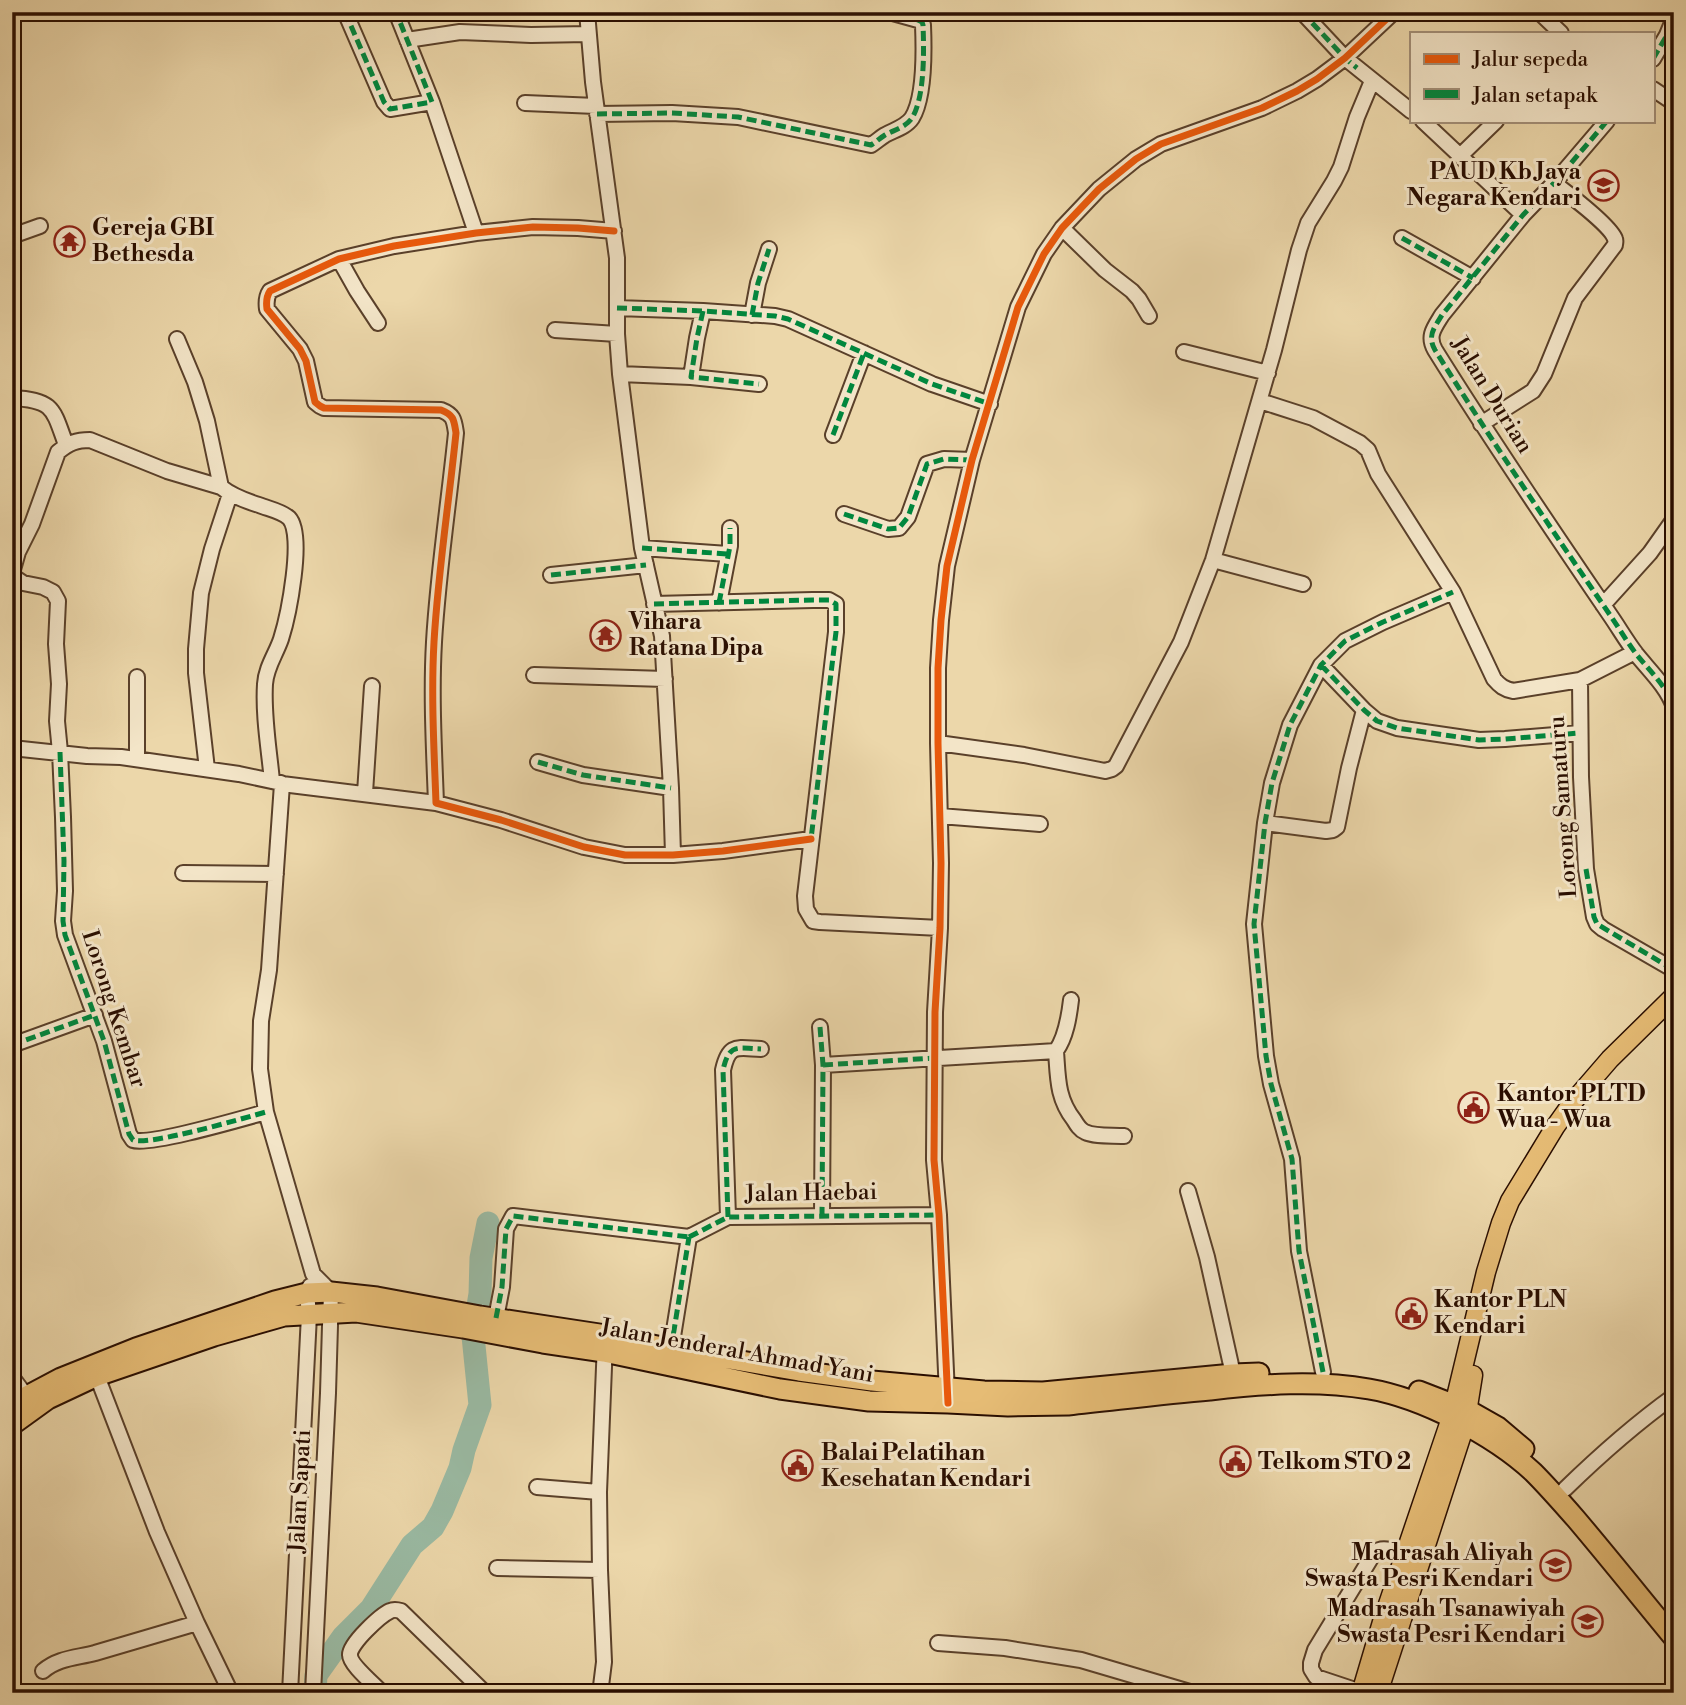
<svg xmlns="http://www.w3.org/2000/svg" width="1686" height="1705" viewBox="0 0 1686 1705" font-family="'Libre Bodoni',serif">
<rect width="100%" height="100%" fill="#ecd7aa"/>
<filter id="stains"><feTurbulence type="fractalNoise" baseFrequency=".00286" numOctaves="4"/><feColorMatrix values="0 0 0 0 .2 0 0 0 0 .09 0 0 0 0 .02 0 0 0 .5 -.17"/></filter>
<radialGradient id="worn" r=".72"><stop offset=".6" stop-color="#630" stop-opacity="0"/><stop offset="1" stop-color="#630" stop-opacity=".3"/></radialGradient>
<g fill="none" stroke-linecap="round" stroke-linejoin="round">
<path stroke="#9abaa3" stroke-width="23" d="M 315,1693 L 316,1675 L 343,1637 L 371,1609 L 412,1545 L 433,1527 L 442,1511 L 460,1468 L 464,1450 L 480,1405 L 473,1336 L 480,1294 L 481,1258 L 488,1223"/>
<defs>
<path id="minor" d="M 345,12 L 384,102 L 390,109 L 432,102 L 396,12
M 587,12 L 593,82 L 617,258 L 617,334 L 620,374 L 642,548 L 662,636 L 671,788 L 673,855
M 1302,12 L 1345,58 L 1411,111
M 1539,12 L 1561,33
M 407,40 L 460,32 L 531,35 L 588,34
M 1653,59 L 1667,35 L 1674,18
M 1653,89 L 1674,103
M 432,102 L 476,233
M 525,103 L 596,106
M 597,114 L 672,113 L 738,117 L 871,145 C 876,142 880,138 885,135 C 894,130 906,127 912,118 C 925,97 924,49 923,25 L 922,22 L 918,20 L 889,12
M 1423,121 L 1523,215
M 1607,121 L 1554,183 L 1523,215 L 1442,315 C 1434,328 1427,336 1435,350 C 1491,440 1550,527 1610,615 C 1619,628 1627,642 1637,655 C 1650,671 1667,687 1674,707
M 1461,155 L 1496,121
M 1062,228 L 1105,270 L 1132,291 L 1139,299 L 1149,316
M 614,231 L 578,228 L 533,227 L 476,233 L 394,246 L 339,259 L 270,291 C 266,297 266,302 267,309 L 300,349 L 306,361 L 315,402 L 320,406 L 324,408 L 441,410 C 454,415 454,420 456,433 C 449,502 438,572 434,642 C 431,695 434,749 436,803 L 501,820 L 584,847 L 625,855 L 673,855 L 723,851 L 811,839
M 12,236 L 40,226
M 1402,238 L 1473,278
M 339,259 L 357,291 L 378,323
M 617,308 L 703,311 L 775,316 L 788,319 L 932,384 L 990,404
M 752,315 L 758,283 L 769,249
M 555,330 L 617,334
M 177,339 L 195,382 L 207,421 L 221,487 C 232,496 246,501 259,505 C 269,509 281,511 289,518 C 305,535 288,617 281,639 C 276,654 266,667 265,684 C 263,716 269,749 272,781
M 1184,352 L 1268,373
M 620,374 L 691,377 L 759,384
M 691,377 L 697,338 L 703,311
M 12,398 C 54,400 53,409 66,445
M 1260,401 L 1313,418 L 1360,443 L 1368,450 L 1378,474 L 1453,592 L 1494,679 C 1500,686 1504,689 1513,691 L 1580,680 L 1635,652
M 1481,424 L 1533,391 L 1544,374 L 1575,298 L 1615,245 C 1615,243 1616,241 1615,239 C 1611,226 1566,192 1554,183
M 833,435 L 864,353
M 221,487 L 167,471 L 90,440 C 76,440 69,443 58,452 L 32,524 L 18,552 L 12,573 L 14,577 L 23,583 L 43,587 L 53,592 L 58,601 L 56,644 L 59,684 L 57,721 L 60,752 L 63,817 L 65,891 L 63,921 L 65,935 L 104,1041 L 129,1134 L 133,1140 C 149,1146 244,1118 266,1112
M 844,514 L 888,529 L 899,528 L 908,517 L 927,464 L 944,459 L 972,460
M 642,548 L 728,554
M 1213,560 L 1303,584
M 551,575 L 646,565
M 719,603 L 730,546 L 730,528
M 654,604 L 813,600 L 829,600 L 836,604 L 836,632 L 805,896 L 806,909 L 813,921 L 820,922 L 940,928
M 1603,605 L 1650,553 L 1674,519
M 1321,665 L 1364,710 L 1377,721 L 1397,728 L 1479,740 L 1505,739 L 1580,733
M 534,675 L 665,679
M 1580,680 L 1581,777 L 1586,869 L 1594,917 L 1597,924 L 1603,929 L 1674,970
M 938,743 L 1024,755 L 1105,771 L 1112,769 L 1116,766 L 1181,642 L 1213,560 L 1274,350 L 1299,250 L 1308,223 L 1334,181 L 1341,167 L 1357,117 L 1372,81
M 12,748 L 87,756 L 121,757 L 239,774 L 281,783
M 137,759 L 137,677
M 538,762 L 583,775 L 671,788
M 207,769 L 196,673 L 196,649 L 201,593 L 212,549 L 230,494
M 365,793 L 372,686
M 940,816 L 1040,824
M 1265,823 L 1326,831 L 1333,830 L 1337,827 L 1349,768 L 1364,710
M 183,873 L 276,874
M 820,1027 L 823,1065 L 822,1215
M 12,1045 L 95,1015
M 1056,1051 C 1066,1037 1069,1017 1071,1000
M 823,1065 L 1056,1051 C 1058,1078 1057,1098 1074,1120 C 1077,1125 1080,1130 1085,1132 C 1095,1137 1113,1135 1124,1136
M 1188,1191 L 1207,1257 L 1233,1374
M 728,1217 L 723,1070 C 729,1043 737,1048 761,1049
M 689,1237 L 728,1217 L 939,1215
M 496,1318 L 502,1287 L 506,1229 L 513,1216 L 689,1237
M 671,1349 L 689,1237
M 1323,1372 L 1299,1251 L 1292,1159 L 1271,1084 L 1266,1056 L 1254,924 L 1265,823 L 1272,783 L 1290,725 L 1321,665 L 1345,641 L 1383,622 L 1453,592
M 12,1377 L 32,1404
M 947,1394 L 939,1215 L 934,1160 L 935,1012 L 940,928 L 941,863 L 938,743 L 938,668 L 941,620 L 947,566 L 972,460 L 1018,307 L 1044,254 L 1062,228 L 1099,189 L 1136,159 L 1161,144 L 1262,108 L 1297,91 L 1317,79 L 1345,58 L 1394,12
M 537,1487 L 599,1492
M 1565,1489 C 1600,1455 1635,1424 1674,1396
M 497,1568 L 600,1570
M 197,1623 L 231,1693
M 938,1643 L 1005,1648 L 1081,1660 L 1193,1693
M 43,1671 C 58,1658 76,1658 95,1653 C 129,1643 163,1633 197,1623 L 157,1532 L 97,1376
M 1361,1692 L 1316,1677 L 1311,1669 L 1311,1663 L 1315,1650 L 1374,1553 C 1384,1545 1394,1552 1404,1556
M 290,1693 L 309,1315 L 307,1293 L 310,1286
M 313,1693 L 328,1393 L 331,1292 L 313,1274 L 266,1112 L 260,1069 L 261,1021 L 269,970 L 282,784 L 436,803
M 382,1693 C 375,1685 350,1665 350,1655 C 349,1644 381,1615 390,1611 C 394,1609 398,1610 401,1611 L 485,1693
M 597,1693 L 601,1686 L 604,1662 L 600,1570 L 599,1492 L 605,1342"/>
<path id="major" d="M 1361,1693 L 1382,1622 L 1451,1418 L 1486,1272 L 1501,1223 L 1510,1201 L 1555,1127 L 1572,1103 L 1610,1059 L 1674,996
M 1378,1693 L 1465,1425 L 1473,1375"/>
<path id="highway" d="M 1419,1391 L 1468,1410 L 1498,1427 L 1524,1449
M 12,1404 L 61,1378 L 136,1348 L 275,1301 L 307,1293 L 331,1292 L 377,1297 L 480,1316 L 606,1335 L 671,1349 L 799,1371 L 872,1381 L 984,1391 L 1043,1392 L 1233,1374 L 1259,1373
M 12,1425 L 48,1399 L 97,1376 L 214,1336 L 284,1316 L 356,1312 L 463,1328 L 543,1343 L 604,1352 L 780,1389 L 869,1401 L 948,1403 L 1008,1406 L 1068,1405 C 1116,1400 1163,1394 1210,1390 C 1263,1384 1317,1380 1369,1389 C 1422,1398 1493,1435 1533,1472 C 1548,1487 1562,1503 1576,1519 C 1609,1558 1641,1598 1674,1638"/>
</defs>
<use href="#minor" stroke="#5a402a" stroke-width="18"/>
<use href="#major" stroke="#2a0e00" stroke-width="21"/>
<use href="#highway" stroke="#2a0e00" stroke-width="23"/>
<use href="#minor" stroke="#f3e5c8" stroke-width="14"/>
<use href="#major" stroke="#e6bc75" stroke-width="18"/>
<use href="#highway" stroke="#e6bc75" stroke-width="19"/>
<path stroke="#00873e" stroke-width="5" stroke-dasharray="10 5" stroke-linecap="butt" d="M 345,12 L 384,102 L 390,109 L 432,102 L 396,12
M 1302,12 L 1345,58 L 1357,68
M 1653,59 L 1667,35 L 1674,18
M 597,114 L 672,113 L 738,117 L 871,145 C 876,142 880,138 885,135 C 894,130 906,127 912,118 C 925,97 924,49 923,25 L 922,22 L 918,20 L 889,12
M 1607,121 L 1554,183 L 1523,215 L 1442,315 C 1434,328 1427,336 1435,350 C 1491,440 1550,527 1610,615 C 1619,628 1627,642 1637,655 C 1650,671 1667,687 1674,707
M 1402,238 L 1473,278
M 617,308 L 703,311 L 775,316 L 788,319 L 932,384 L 990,404
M 703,311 L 697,338 L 691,377 L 759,384
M 752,315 L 758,283 L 769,249
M 833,435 L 864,353
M 844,514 L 888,529 L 899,528 L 908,517 L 927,464 L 944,459 L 972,460
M 642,548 L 728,554
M 551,575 L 646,565
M 719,603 L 730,546 L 730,528
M 654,604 L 813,600 L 829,600 L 836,604 L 836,632 L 811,839
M 1321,665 L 1364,710 L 1377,721 L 1397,728 L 1479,740 L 1505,739 L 1580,733
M 60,752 L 64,861 L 63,921 L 65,935 L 104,1041 L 129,1134 L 133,1140 C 149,1146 244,1118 266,1112
M 538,762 L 583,775 L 671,788
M 1586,869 L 1594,917 L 1597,924 L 1674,970
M 820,1027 L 823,1065 L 822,1215
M 12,1045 L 95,1015
M 823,1065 L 934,1058
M 728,1217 L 723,1070 C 729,1043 737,1048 761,1049
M 689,1237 L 728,1217 L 939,1215
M 496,1318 L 502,1287 L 506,1229 L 513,1216 L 689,1237
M 671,1349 L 689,1237
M 1323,1372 L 1299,1251 L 1292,1159 L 1271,1084 L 1266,1056 L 1254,924 L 1265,823 L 1272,783 L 1290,725 L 1321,665 L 1345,641 L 1383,622 L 1453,592"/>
<defs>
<path id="cycleway" d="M 614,231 L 578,228 L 533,227 L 476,233 L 394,246 L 339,259 L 270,291 C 266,297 266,302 267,309 L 300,349 L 306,361 L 315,402 L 320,406 L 324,408 L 441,410 C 454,415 454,420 456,433 C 449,502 438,572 434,642 C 431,695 434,749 436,803 L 501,820 L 584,847 L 625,855 L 673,855 L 723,851 L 811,839
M 948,1403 L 939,1215 L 934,1160 L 935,1012 L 940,928 L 941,863 L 938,743 L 938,668 L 941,620 L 947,566 L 972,460 L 1018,307 L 1044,254 L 1062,228 L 1099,189 L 1136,159 L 1161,144 L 1262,108 L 1297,91 L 1317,79 L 1345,58 L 1394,12"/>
</defs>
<use href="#cycleway" stroke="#f3e5c8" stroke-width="11"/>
<use href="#cycleway" stroke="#e8590c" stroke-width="7"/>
</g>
<defs>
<symbol id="school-ring" viewBox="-11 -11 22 22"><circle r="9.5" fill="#f3e5c8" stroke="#8f2418" stroke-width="1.5"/><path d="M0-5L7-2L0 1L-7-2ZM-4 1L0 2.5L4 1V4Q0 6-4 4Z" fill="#8f2418"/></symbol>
<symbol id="temple-ring" viewBox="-11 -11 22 22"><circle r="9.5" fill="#f3e5c8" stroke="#8f2418" stroke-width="1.5"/><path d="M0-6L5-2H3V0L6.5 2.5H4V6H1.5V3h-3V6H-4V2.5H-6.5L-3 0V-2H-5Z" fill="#8f2418"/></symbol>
<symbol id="civic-ring" viewBox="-11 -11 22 22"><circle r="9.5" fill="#f3e5c8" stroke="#8f2418" stroke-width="1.5"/><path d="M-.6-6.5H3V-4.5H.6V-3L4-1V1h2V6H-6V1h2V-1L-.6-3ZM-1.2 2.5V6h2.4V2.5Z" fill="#8f2418"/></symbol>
</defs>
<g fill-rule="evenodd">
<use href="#school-ring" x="1586" y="168" width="35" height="35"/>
<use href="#temple-ring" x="52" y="224" width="35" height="35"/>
<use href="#temple-ring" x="588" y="618" width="35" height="35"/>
<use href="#civic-ring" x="1456" y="1090" width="35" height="35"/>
<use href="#civic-ring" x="1394" y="1296" width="35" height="35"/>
<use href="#civic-ring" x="1218" y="1444" width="35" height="35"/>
<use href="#civic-ring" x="780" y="1448" width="35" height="35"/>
<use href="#school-ring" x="1538" y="1548" width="35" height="35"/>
<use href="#school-ring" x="1570" y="1604" width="35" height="35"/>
</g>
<g text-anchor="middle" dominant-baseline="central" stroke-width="6" stroke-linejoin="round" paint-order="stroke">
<g font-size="23" font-weight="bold" fill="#2a0e00" stroke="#f3e5c8" text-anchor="start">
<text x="1581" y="172" text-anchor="end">PAUD Kb Jaya<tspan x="1581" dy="26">Negara Kendari</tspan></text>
<text x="92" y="228">Gereja GBI<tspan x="92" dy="26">Bethesda</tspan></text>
<text x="629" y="622">Vihara<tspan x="629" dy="26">Ratana Dipa</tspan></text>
<text x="1497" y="1094">Kantor PLTD<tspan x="1497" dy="26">Wua - Wua</tspan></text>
<text x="1434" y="1300">Kantor PLN<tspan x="1434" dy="26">Kendari</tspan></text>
<text x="821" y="1453">Balai Pelatihan<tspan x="821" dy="26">Kesehatan Kendari</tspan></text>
<text x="1258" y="1462">Telkom STO 2</text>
<text x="1533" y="1553" text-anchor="end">Madrasah Aliyah<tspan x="1533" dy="26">Swasta Pesri Kendari</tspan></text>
<text x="1565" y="1609" text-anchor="end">Madrasah Tsanawiyah<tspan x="1565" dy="26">Swasta Pesri Kendari</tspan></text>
</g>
<g font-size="23" fill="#2a0e00" stroke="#f3e5c8">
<text transform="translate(1492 395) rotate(58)">Jalan Durian</text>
<text transform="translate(1563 807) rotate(-94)">Lorong Samaturu</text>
<text transform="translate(114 1009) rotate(72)">Lorong Kembar</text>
<text transform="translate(811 1193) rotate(-1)">Jalan Haebai</text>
<text transform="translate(737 1351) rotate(10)">Jalan Jenderal Ahmad Yani</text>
<text transform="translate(300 1491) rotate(-87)">Jalan Sapati</text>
</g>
</g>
<rect width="1686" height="1705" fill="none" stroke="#ecd7aa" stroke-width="42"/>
<rect x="14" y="14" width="1658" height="1677" fill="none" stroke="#2a0e00" stroke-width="3.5"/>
<rect x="21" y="21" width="1644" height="1663" fill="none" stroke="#2a0e00" stroke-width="2"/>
<rect x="1410" y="32" width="245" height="91" fill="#f3e5c8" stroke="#a38f78" stroke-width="2"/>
<rect x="1424" y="54" width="35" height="10" fill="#e8590c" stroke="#a38f78" stroke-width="2"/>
<text x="1472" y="66" font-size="21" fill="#2a0e00">Jalur sepeda</text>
<rect x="1424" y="89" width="35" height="10" fill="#00873e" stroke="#a38f78" stroke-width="2"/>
<text x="1472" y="102" font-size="21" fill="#2a0e00">Jalan setapak</text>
<rect width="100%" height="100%" filter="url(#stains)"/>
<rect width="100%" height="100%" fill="url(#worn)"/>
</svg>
